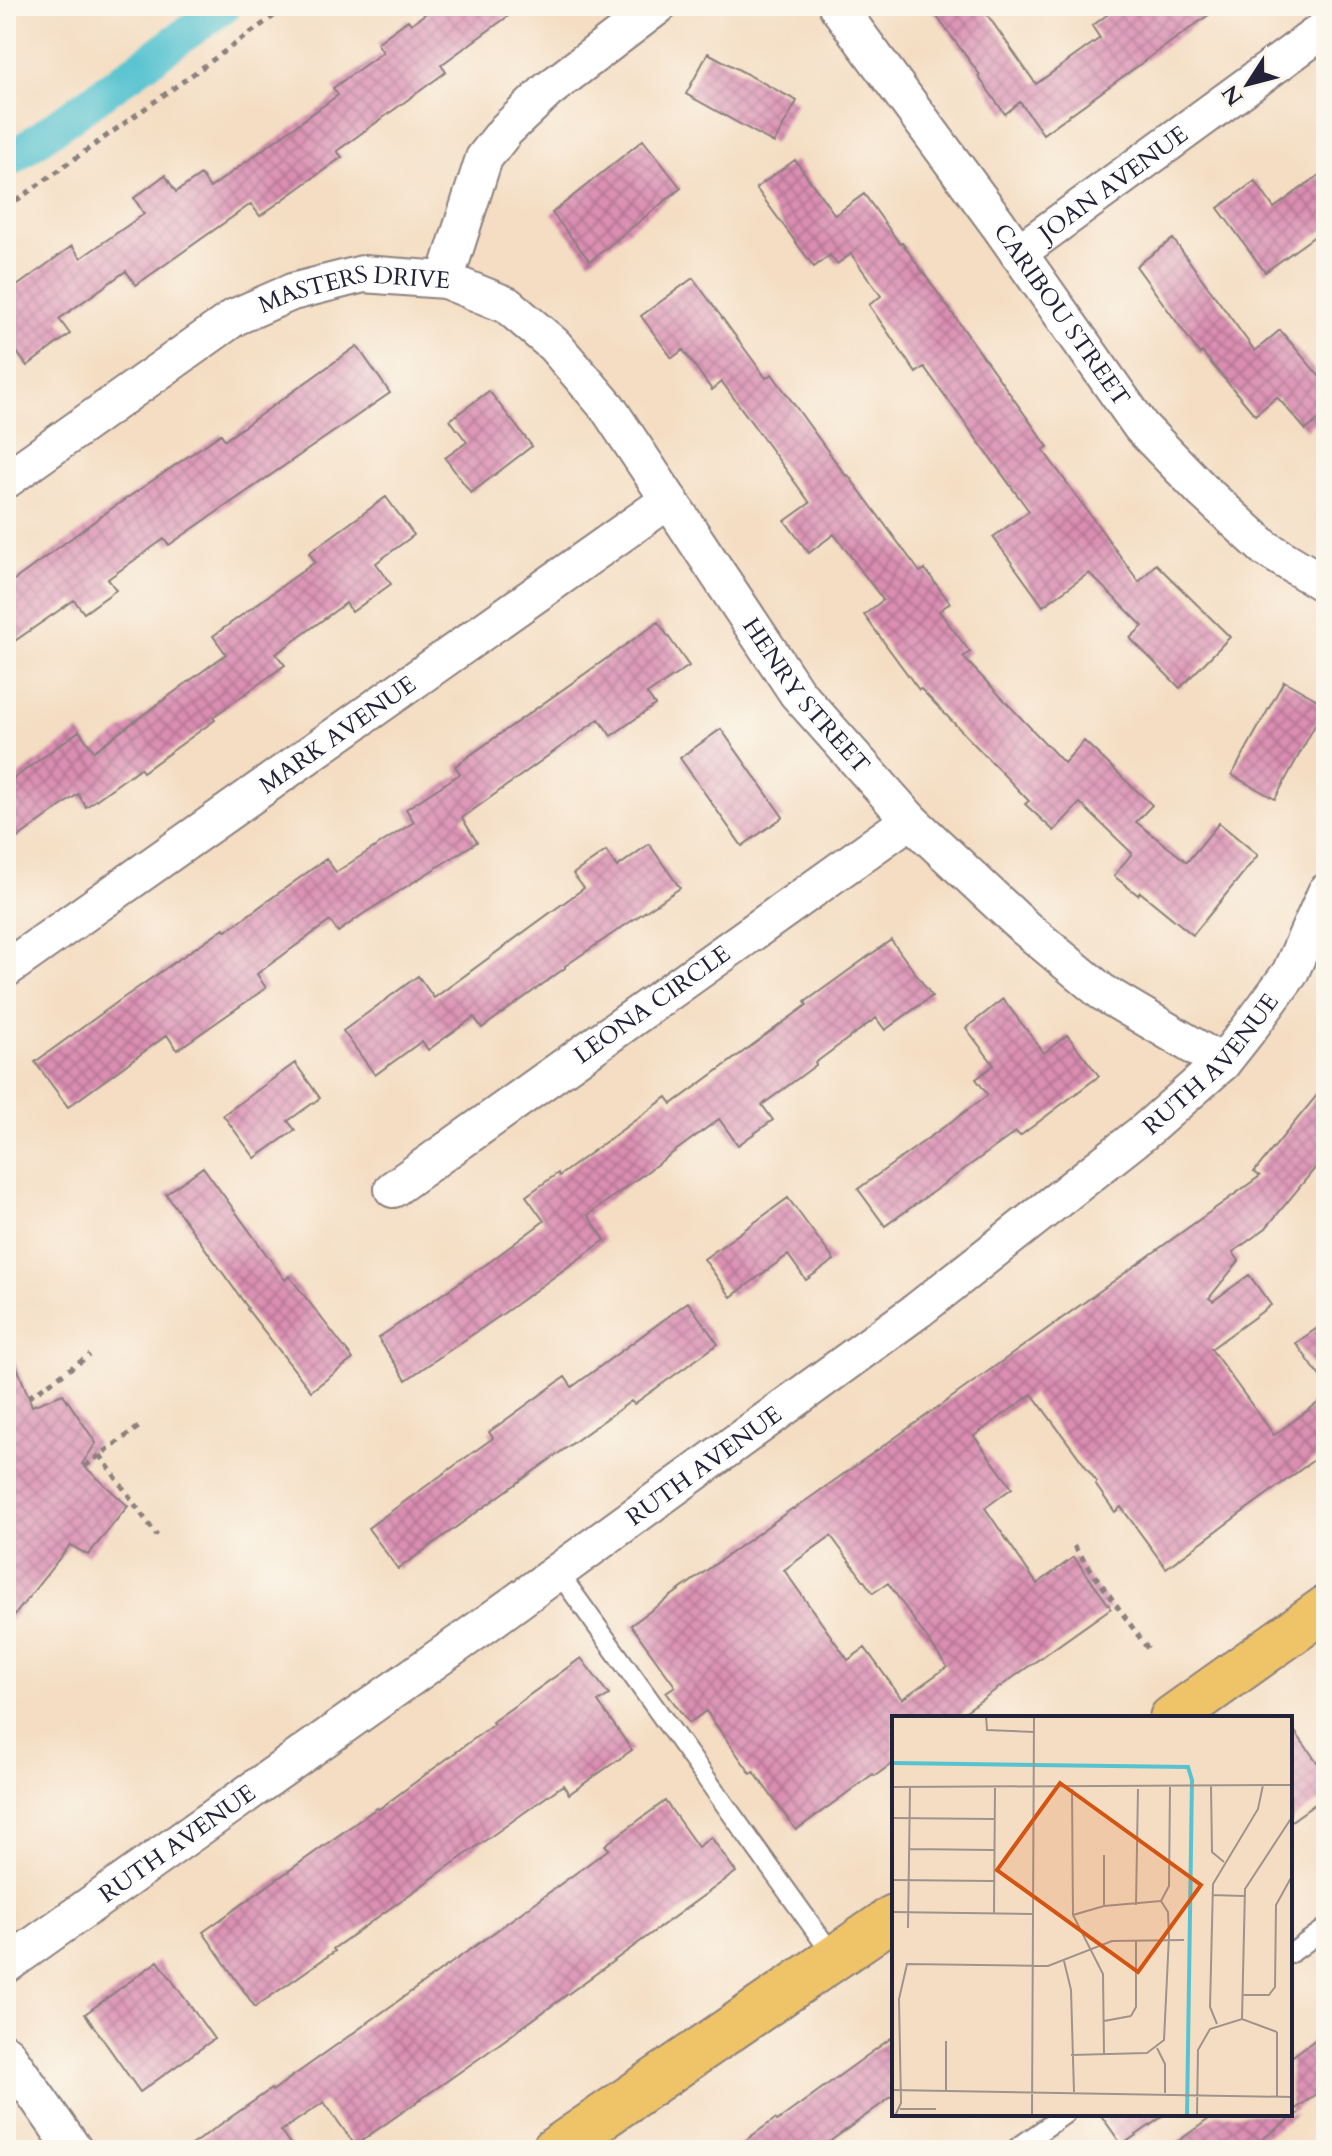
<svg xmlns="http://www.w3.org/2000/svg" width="1332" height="2156" viewBox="0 0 1332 2156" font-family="Cardo,serif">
<defs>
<pattern id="building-cross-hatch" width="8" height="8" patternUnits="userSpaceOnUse" patternTransform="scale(2)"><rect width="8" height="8" fill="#db8eb2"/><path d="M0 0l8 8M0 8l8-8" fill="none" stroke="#b17492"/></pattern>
</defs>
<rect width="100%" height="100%" fill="#fbf7ec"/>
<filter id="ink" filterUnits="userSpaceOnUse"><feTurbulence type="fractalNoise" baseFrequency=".0125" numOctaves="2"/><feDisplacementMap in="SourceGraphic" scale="16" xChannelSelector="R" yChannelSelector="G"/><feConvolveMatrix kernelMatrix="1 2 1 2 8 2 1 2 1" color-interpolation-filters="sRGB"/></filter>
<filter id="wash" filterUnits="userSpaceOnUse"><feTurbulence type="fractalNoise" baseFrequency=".006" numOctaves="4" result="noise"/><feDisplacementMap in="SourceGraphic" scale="32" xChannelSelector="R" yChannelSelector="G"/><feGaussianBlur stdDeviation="1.8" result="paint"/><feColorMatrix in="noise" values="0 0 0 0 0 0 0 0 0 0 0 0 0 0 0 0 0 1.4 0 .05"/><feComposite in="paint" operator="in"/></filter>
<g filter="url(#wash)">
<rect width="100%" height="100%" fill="#f4ddc2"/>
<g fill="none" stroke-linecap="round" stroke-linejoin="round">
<path stroke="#57c3d0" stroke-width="34" d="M 6,162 L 225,6"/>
</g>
<g id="blocks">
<path fill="url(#building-cross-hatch)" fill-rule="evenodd" d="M 436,6 L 522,6 L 441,65 L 446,72 L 337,151 L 342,157 L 260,216 L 251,204 L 136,285 L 126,271 L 59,319 L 70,334 L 27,366 L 6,337 L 6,294 L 72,246 L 81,258 L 144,214 L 134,198 L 165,175 L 176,192 L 201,175 L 210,188 L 338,95 L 333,88 L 383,52 L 377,43 L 408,20 L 411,24 Z
M 929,6 L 981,6 L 1036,84 L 1100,38 L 1092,26 L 1119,6 L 1221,6 L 1043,134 L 1020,102 L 1005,114 L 978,76 L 980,75 Z
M 708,53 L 797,101 L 774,143 L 686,94 Z
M 643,140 L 681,188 L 590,261 L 552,213 Z
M 795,160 L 835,215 L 864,194 L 900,244 L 902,243 L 1048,447 L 1043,450 L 1139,582 L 1156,564 L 1230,637 L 1180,688 L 1130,638 L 1143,626 L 1089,573 L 1043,606 L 993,537 L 1029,511 L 924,367 L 916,373 L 869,305 L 881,296 L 851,254 L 837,264 L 830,255 L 814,267 L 756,188 Z
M 1326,170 L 1326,228 L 1265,272 L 1218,208 L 1255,181 L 1274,208 Z
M 1173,239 L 1255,351 L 1280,330 L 1326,384 L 1326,413 L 1306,430 L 1277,397 L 1255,415 L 1202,352 L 1200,354 L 1136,266 Z
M 693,278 L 766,378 L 772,374 L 846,476 L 848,475 L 920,572 L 925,569 L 950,603 L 939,611 L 970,652 L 963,657 L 1064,763 L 1084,741 L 1152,805 L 1136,822 L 1187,862 L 1219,823 L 1258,855 L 1193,935 L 1140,892 L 1138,895 L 1114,876 L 1132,853 L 1080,803 L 1054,831 L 1025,804 L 1029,801 L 921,689 L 919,690 L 864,615 L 883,600 L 834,534 L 809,553 L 785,521 L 810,503 L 722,382 L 712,390 L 683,350 L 672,358 L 641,316 Z
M 357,346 L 390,393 L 169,545 L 164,539 L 108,579 L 116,590 L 84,613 L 74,600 L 6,647 L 6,586 L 111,509 L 221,434 L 225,440 Z
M 489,391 L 532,446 L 471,493 L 445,458 L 467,442 L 450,420 Z
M 386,497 L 414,535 L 376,563 L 391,584 L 352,612 L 346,603 L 276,654 L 285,665 L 213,717 L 215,720 L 143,772 L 140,768 L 86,807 L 78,794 L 6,846 L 6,784 L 79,731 L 94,751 L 226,654 L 213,636 L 315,562 L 309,553 Z
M 658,622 L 689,666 L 647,694 L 655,705 L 611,736 L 599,719 L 462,818 L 477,842 L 363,914 L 338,932 L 330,921 L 257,974 L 266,988 L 177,1050 L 167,1035 L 68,1107 L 35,1062 L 123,998 L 224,928 L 226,931 L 326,859 L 336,872 L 414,822 L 406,809 L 460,774 L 455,766 Z
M 1284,681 L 1326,705 L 1275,799 L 1232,775 Z
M 721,729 L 783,817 L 742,846 L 680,758 Z
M 649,844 L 680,888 L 565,966 L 565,968 L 482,1028 L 474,1017 L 428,1050 L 422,1041 L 375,1075 L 343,1031 L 418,976 L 434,998 L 584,888 L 573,874 L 606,851 L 617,867 Z
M 891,940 L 932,996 L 885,1030 L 876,1018 L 815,1063 L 816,1065 L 762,1105 L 773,1120 L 738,1145 L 719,1119 L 588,1215 L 605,1240 L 504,1313 L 406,1380 L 378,1338 L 491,1261 L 544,1221 L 526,1196 L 558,1173 L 559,1176 L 667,1097 L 672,1104 L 807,1005 L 805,1002 Z
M 1003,999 L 1044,1053 L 1067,1035 L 1099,1076 L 1020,1136 L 1016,1132 L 885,1226 L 858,1189 L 988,1095 L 976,1079 L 994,1065 L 966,1028 Z
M 295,1063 L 320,1098 L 288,1121 L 295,1130 L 255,1158 L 223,1115 Z
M 1326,1084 L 1326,1155 L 1266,1228 L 1233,1252 L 1239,1261 L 1209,1298 L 1213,1301 L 1249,1275 L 1271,1305 L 1211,1349 L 1274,1435 L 1326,1397 L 1326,1451 L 1166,1568 L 1121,1507 L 1115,1512 L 1095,1484 L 1097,1482 L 1032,1394 L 974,1436 L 1012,1488 L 985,1508 L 1037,1584 L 1074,1557 L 1111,1608 L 956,1718 L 894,1718 L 894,1762 L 875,1776 L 873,1774 L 796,1830 L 754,1772 L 751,1774 L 706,1711 L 689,1723 L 666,1692 L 675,1686 L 631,1625 L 793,1508 L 794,1509 L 944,1403 L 1260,1176 L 1254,1172 ZM 831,1536 L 873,1593 L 888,1583 L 947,1667 L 902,1699 L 865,1648 L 848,1660 L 784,1570 Z
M 203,1167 L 285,1280 L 289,1276 L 353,1359 L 311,1391 L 247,1309 L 248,1308 L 166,1194 Z
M 788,1198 L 834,1260 L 806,1280 L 788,1255 L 731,1297 L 704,1259 Z
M 688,1302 L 718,1344 L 634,1404 L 631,1401 L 398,1569 L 368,1528 L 493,1438 L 489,1432 L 565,1377 L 572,1387 Z
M 1326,1322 L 1326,1385 L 1296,1343 Z
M 8,1343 L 32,1406 L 63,1394 L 96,1443 L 82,1464 L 128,1506 L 88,1555 L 70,1545 L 6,1626 L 6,1344 Z
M 581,1658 L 609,1695 L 598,1702 L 632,1750 L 569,1794 L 563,1785 L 333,1949 L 335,1951 L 255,2007 L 203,1932 L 377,1808 L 379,1809 L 494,1724 L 492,1722 Z
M 1290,1725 L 1326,1774 L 1326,1796 L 1290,1822 Z
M 665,1801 L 698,1847 L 711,1837 L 736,1872 L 484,2055 L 355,2145 L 324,2102 L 281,2131 L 294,2150 L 184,2150 L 271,2089 L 272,2091 L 496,1931 L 609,1849 L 605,1845 Z
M 158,1961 L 214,2039 L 140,2092 L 85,2014 Z
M 1326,2032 L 1326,2087 L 1290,2113 L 1290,2058 Z
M 894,2036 L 894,2095 L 818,2150 L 732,2150 L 775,2119 L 777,2121 Z
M 1100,2114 L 1166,2114 L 1122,2145 Z
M 1216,2114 L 1297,2114 L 1247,2150 L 1166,2150 Z"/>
</g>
</g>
<g filter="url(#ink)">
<use href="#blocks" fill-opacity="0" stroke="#8b807e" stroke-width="2"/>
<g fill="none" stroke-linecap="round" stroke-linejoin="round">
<defs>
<path id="lane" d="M 558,1572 L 835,1958
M 1290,1954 L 1326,1928
M 1014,2150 L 1065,2114"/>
<g id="street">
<path id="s1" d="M 837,6 L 998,224 L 1141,427 L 1203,491 L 1265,548 L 1326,585"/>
<path id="s2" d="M 1018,253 L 1326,28"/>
<path d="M 445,280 L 484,158 L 506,130 L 548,90 L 658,6"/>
<path id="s3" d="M 6,480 L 235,317 L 292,292 L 363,274 L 445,280 L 507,305 L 554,345 L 608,408 L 797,693 L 910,820 L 1024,927 L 1102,992 L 1222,1063"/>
<path id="s4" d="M 6,969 L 669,500"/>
<path id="s5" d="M 393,1189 L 910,820"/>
<path id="s6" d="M 6,1965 L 489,1622 L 918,1310 L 1145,1131 L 1222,1063 L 1248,1030 L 1290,973 L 1326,892"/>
<path d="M 6,2053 L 74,2150"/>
</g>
<path id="primary" d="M 1172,1718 L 1326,1608
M 554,2150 L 894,1917"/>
</defs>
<use href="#lane" stroke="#8b807e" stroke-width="22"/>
<use href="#street" stroke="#8b807e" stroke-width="40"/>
<use href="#primary" stroke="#8b807e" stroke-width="48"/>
<path stroke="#8b807e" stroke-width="5" stroke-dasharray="6 6" stroke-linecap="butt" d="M 6,208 L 288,6
M 29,1397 L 90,1355
M 100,1455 L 157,1536
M 85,1466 L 140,1426
M 1074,1546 L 1148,1649"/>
<use href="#lane" stroke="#fff" stroke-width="18"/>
<use href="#street" stroke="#fff" stroke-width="36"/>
<use href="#primary" stroke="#efc469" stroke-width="44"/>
</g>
</g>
<g text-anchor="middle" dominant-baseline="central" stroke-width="7" stroke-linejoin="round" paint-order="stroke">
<g font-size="24" fill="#22223b" stroke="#fbf7ec">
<text stroke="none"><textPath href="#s2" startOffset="118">JOAN AVENUE</textPath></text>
<text stroke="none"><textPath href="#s3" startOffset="406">MASTERS DRIVE</textPath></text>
<text stroke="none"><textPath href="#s1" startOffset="382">CARIBOU STREET</textPath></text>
<text stroke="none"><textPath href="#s3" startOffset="1060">HENRY STREET</textPath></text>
<text stroke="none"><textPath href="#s4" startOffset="406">MARK AVENUE</textPath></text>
<text stroke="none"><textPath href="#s5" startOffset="318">LEONA CIRCLE</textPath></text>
<text stroke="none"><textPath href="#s6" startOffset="1506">RUTH AVENUE</textPath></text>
<text stroke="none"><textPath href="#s6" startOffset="858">RUTH AVENUE</textPath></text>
<text stroke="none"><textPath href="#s6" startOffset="210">RUTH AVENUE</textPath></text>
</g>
</g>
<g transform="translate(892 1716)">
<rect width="400" height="400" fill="#f4ddc2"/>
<path fill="none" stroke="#57c3d0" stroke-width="4" d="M 0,47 L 296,51 L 300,64 L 295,400"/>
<path fill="none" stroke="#a0928c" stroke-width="2" d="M 94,0 L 95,14 L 142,16M 319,69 L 320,136 L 332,146M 0,71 L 400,69M 180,73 L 181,199 L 211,258 L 212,338M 0,102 L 103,103M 17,133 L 102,134M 0,164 L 102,165M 320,179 L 352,180M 269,185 L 277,170 L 278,71M 244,189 L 246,73M 212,190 L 212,139M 0,196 L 141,198M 102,197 L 103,72M 181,199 L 212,190 L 269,185M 16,212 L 18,71M 172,245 L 179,274 L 182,376M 351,279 L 377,279 L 383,271 L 384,189 L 400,160M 239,300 L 244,291 L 244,224M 350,303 L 353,173 L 400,101M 212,305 L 239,300M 325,308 L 318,291 L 321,168 L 366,93 L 371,69M 385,316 L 385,380M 265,332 L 273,348 L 273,377M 179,339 L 255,337 L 272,324 L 277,220 L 276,196 L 269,185M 0,374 L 400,381M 54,374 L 54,325M 8,393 L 44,393M 3,400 L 9,387 L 7,283 L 15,248 L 156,250 L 220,225 L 292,224M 140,400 L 142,0M 305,400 L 306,334 L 318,313 L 350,303 L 385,316"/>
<path fill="#d45411" fill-opacity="0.15" stroke="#d45411" stroke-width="4" d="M 168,67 L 309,169 L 246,256 L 105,154 Z"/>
<rect width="400" height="400" fill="none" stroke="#22223b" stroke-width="4"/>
</g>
<rect width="1332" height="2156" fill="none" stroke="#fbf7ec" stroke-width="32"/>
<g transform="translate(1248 84) rotate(234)" stroke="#fbf7ec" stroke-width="6" paint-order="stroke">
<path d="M0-6L14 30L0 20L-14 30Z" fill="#22223b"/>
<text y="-12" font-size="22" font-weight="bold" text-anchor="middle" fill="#22223b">N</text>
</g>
</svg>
